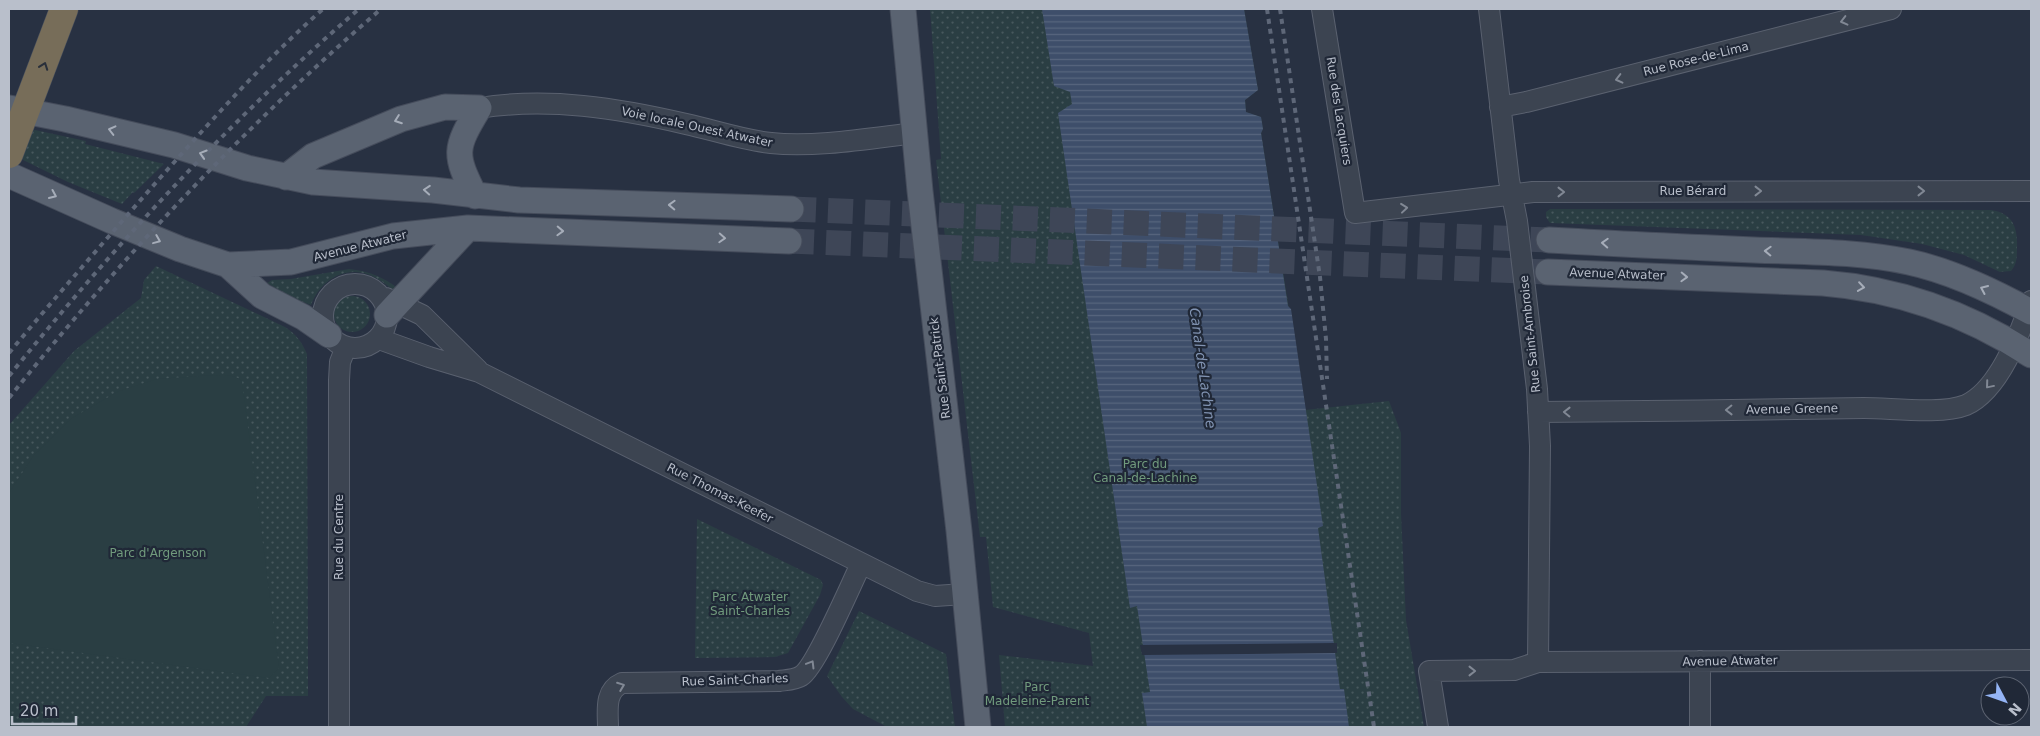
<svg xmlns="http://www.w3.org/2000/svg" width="2040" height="736" viewBox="0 0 2040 736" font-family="'DejaVu Sans',sans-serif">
<defs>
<pattern id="grass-dots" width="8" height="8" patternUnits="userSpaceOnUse" patternTransform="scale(1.25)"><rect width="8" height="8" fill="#2a3e43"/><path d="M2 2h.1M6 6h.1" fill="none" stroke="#47585d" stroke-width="1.8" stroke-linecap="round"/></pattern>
<pattern id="water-rules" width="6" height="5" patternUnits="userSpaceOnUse" patternTransform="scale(1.25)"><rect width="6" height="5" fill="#3e4e6a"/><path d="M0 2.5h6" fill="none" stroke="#58667e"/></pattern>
</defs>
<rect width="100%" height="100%" fill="#283142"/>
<path fill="url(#grass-dots)" d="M 930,9 L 1244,9 L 1258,90 L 1245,100 L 1246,112 L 1261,117 L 1263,129 L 1261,133 L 1305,410 L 1389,401 L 1401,433 L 1401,514 L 1406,620 L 1424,727 L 1005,727 L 999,655 L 1093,666 L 1089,633 L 993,607 L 986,537 L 980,537 L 936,160 L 941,159 Z
M 35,130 L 86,141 L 85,144 L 164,164 L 134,193 L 133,192 L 122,204 L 68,182 L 23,160 L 19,155 L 31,131 Z
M 1550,209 L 1991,210 C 2013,213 2018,228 2017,248 C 2017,257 2017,264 2011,271 L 2000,272 L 1964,255 L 1922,244 L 1861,235 L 1550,223 L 1546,217 L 1546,212 Z
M 156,266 L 285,327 C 296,334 302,342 307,354 L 308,696 L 266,696 L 246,727 L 9,727 L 9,425 L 74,351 L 141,298 L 144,280 Z
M 349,269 C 369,271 383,277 399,289 L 396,292 C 388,286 379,279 370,275 C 344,265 320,281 311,305 L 303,302 L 302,304 L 267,283 L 272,280 L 291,279 Z
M334 314a18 18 0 1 1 36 0a18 18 0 1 1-36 0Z
M 697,519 L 821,580 L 823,585 L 820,595 L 788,653 L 775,657 L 695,658 Z
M 859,611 L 946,654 L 955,727 L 887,727 L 853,709 L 842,697 L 827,676 Z"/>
<path fill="#2a3e43" d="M 200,376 C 212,376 233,372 242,381 L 279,668 L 269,678 L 9,643 L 9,493 L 34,455 L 72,418 L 119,391 L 157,379 Z"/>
<path fill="url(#water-rules)" d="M 1042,9 L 1244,9 L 1258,90 L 1245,100 L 1246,112 L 1261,117 L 1263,129 L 1261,133 L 1288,306 L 1291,309 L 1323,526 L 1318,528 L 1340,689 L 1344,689 L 1349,727 L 1147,727 L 1142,693 L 1150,692 L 1137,606 L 1130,608 L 1058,113 L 1072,104 L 1070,92 L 1054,86 Z"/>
<path fill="#283142" d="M 1337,643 L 1337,653 L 1142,655 L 1140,645 Z"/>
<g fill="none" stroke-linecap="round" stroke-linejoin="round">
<path stroke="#3e4657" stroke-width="25" stroke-dasharray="25 12" stroke-linecap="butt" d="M 791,209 L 1549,240
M 789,241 L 1548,272"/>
<defs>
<path id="minor" d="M 1322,9 L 1355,213 L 1533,192 L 2031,191
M 1489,9 L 1509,180 L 1517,221 L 1537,389 L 1540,446 L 1538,662
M 1500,107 L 1526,102 L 1891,9
M 479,108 C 548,97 618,108 686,124 C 714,130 742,140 771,143 C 814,148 872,138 915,133
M323 316a32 32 0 1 1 64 0a32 32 0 1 1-64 0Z
M 386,298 L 422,315 L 478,370
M 379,339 L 429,357 L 479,372 L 917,591 L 935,596 L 964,594
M 1538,412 C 1647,411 1755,410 1864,408 C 1892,408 1941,415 1966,405 C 1999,390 2020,334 2031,301
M 339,727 L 339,380 L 340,362 L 346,347
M 608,727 C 608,711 604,691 622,683 L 779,681 C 786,680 795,680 801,676 C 816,667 851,584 861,564
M 1438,727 L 1429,671 L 1514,670 L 1538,662 L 2031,660
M 1700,727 L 1700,661"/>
<path id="major" d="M 903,9 L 920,191 L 959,531 L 978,727
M 9,108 L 65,119 L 174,145 L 247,168 L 313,182 L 433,190 L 519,200 L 791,209
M 9,175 L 112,221 L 180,249 L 228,265 L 291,262 L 393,236 L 468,228 L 789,241
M 286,177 L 313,156 L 401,119 L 445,107 L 479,108 C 454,149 454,154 475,196
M 1549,240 C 1617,244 1685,247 1754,250 C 1805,252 1858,251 1909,262 C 1951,271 1993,291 2031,312
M 228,265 L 262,296 L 303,317 L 329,335
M 1548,272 L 1823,283 C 1898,289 1968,314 2031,355
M 387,315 L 468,228"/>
<path id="highway" d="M 9,154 L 64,9"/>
</defs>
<use href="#minor" stroke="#5a616f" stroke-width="22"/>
<use href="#major" stroke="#454c5b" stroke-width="27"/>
<use href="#highway" stroke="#464e5c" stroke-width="29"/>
<use href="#minor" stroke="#3c4451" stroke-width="20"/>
<use href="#major" stroke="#5a6371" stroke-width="25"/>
<use href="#highway" stroke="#776d59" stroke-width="28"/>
<path stroke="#5e6778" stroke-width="4" stroke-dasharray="5 5" stroke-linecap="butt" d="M 1267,9 L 1374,727
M 1280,9 L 1320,277 L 1326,339 L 1327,379
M 9,353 C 58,294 109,236 160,178 C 212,120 264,61 323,9
M 9,376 C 115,245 231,119 359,9
M 9,398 C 121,258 245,126 381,9"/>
</g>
<defs><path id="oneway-chevron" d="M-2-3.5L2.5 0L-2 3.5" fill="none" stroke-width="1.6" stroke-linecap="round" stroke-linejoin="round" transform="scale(1.25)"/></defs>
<g stroke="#818894">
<use href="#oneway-chevron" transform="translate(1844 21) rotate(166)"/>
<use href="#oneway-chevron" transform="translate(1619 79) rotate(166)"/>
<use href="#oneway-chevron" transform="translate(1758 191)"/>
<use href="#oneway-chevron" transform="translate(1921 191)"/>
<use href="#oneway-chevron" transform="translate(1561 192)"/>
<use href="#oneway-chevron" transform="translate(1404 208) rotate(-6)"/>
<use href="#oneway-chevron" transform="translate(1989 385) rotate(130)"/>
<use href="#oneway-chevron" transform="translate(1729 410) rotate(179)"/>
<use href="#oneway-chevron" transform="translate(1567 412) rotate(-179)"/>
<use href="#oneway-chevron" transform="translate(811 664) rotate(-59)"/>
<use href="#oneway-chevron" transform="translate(1472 671)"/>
<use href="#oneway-chevron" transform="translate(621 686) rotate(-21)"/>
</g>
<use stroke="#292f3a" href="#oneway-chevron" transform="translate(44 66) rotate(-70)"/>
<g stroke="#a6adb9">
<use href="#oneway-chevron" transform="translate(398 120) rotate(160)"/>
<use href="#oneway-chevron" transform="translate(112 130) rotate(-166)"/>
<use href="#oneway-chevron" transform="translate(203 154) rotate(-163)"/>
<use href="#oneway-chevron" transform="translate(427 190) rotate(-176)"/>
<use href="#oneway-chevron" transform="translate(53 195) rotate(24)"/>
<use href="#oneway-chevron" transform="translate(672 205) rotate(-178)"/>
<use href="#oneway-chevron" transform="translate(560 231) rotate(2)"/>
<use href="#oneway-chevron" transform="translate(722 238) rotate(3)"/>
<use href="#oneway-chevron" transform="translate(157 240) rotate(22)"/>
<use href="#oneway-chevron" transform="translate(1605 243) rotate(-177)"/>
<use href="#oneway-chevron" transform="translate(1768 251) rotate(-178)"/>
<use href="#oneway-chevron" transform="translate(1684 277) rotate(2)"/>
<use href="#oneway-chevron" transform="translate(1861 287) rotate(8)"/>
<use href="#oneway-chevron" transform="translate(1984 289) rotate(-156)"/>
</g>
<g text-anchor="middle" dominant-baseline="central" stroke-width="4.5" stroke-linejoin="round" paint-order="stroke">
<g font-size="12" fill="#b9bfcb" stroke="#202837">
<text transform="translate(1696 59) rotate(-14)">Rue Rose-de-Lima</text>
<text transform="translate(1339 111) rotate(81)">Rue des Lacquiers</text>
<text transform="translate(697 127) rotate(12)">Voie locale Ouest Atwater</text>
<text x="1693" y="191">Rue Bérard</text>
<text transform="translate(360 246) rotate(-14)">Avenue Atwater</text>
<text transform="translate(1617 274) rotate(2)">Avenue Atwater</text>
<text transform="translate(1530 334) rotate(-96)">Rue Saint-Ambroise</text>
<text transform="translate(940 368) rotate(-97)">Rue Saint-Patrick</text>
<text transform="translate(1792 409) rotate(-1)">Avenue Greene</text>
<text transform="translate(720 493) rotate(27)">Rue Thomas-Keefer</text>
<text transform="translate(339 537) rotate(-90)">Rue du Centre</text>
<text transform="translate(1730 661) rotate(-1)">Avenue Atwater</text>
<text transform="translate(735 680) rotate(-2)">Rue Saint-Charles</text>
</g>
<g font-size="12" fill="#719b7d" stroke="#202837">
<text x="1145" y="464">Parc du<tspan x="1145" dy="14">Canal-de-Lachine</tspan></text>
<text x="158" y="553">Parc d'Argenson</text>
<text x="750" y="597">Parc Atwater<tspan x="750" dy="14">Saint-Charles</tspan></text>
<text x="1037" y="687">Parc<tspan x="1037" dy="14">Madeleine-Parent</tspan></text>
</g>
<g font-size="14" font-style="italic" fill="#8193b2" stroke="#202837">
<text transform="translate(1203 368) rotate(82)">Canal-de-Lachine</text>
</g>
</g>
<rect width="2040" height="736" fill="none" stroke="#b9bfcb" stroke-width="20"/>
<g transform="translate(2005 701) rotate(131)"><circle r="24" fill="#202837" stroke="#5d6472"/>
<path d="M0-4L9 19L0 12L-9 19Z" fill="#94b4f5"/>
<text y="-8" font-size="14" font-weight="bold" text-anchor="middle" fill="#b9bfcb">N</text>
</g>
<path d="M12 716v8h64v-8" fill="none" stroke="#b9bfcb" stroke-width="2.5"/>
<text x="20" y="716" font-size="15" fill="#b9bfcb" stroke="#202837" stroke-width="4" paint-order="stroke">20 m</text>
</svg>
